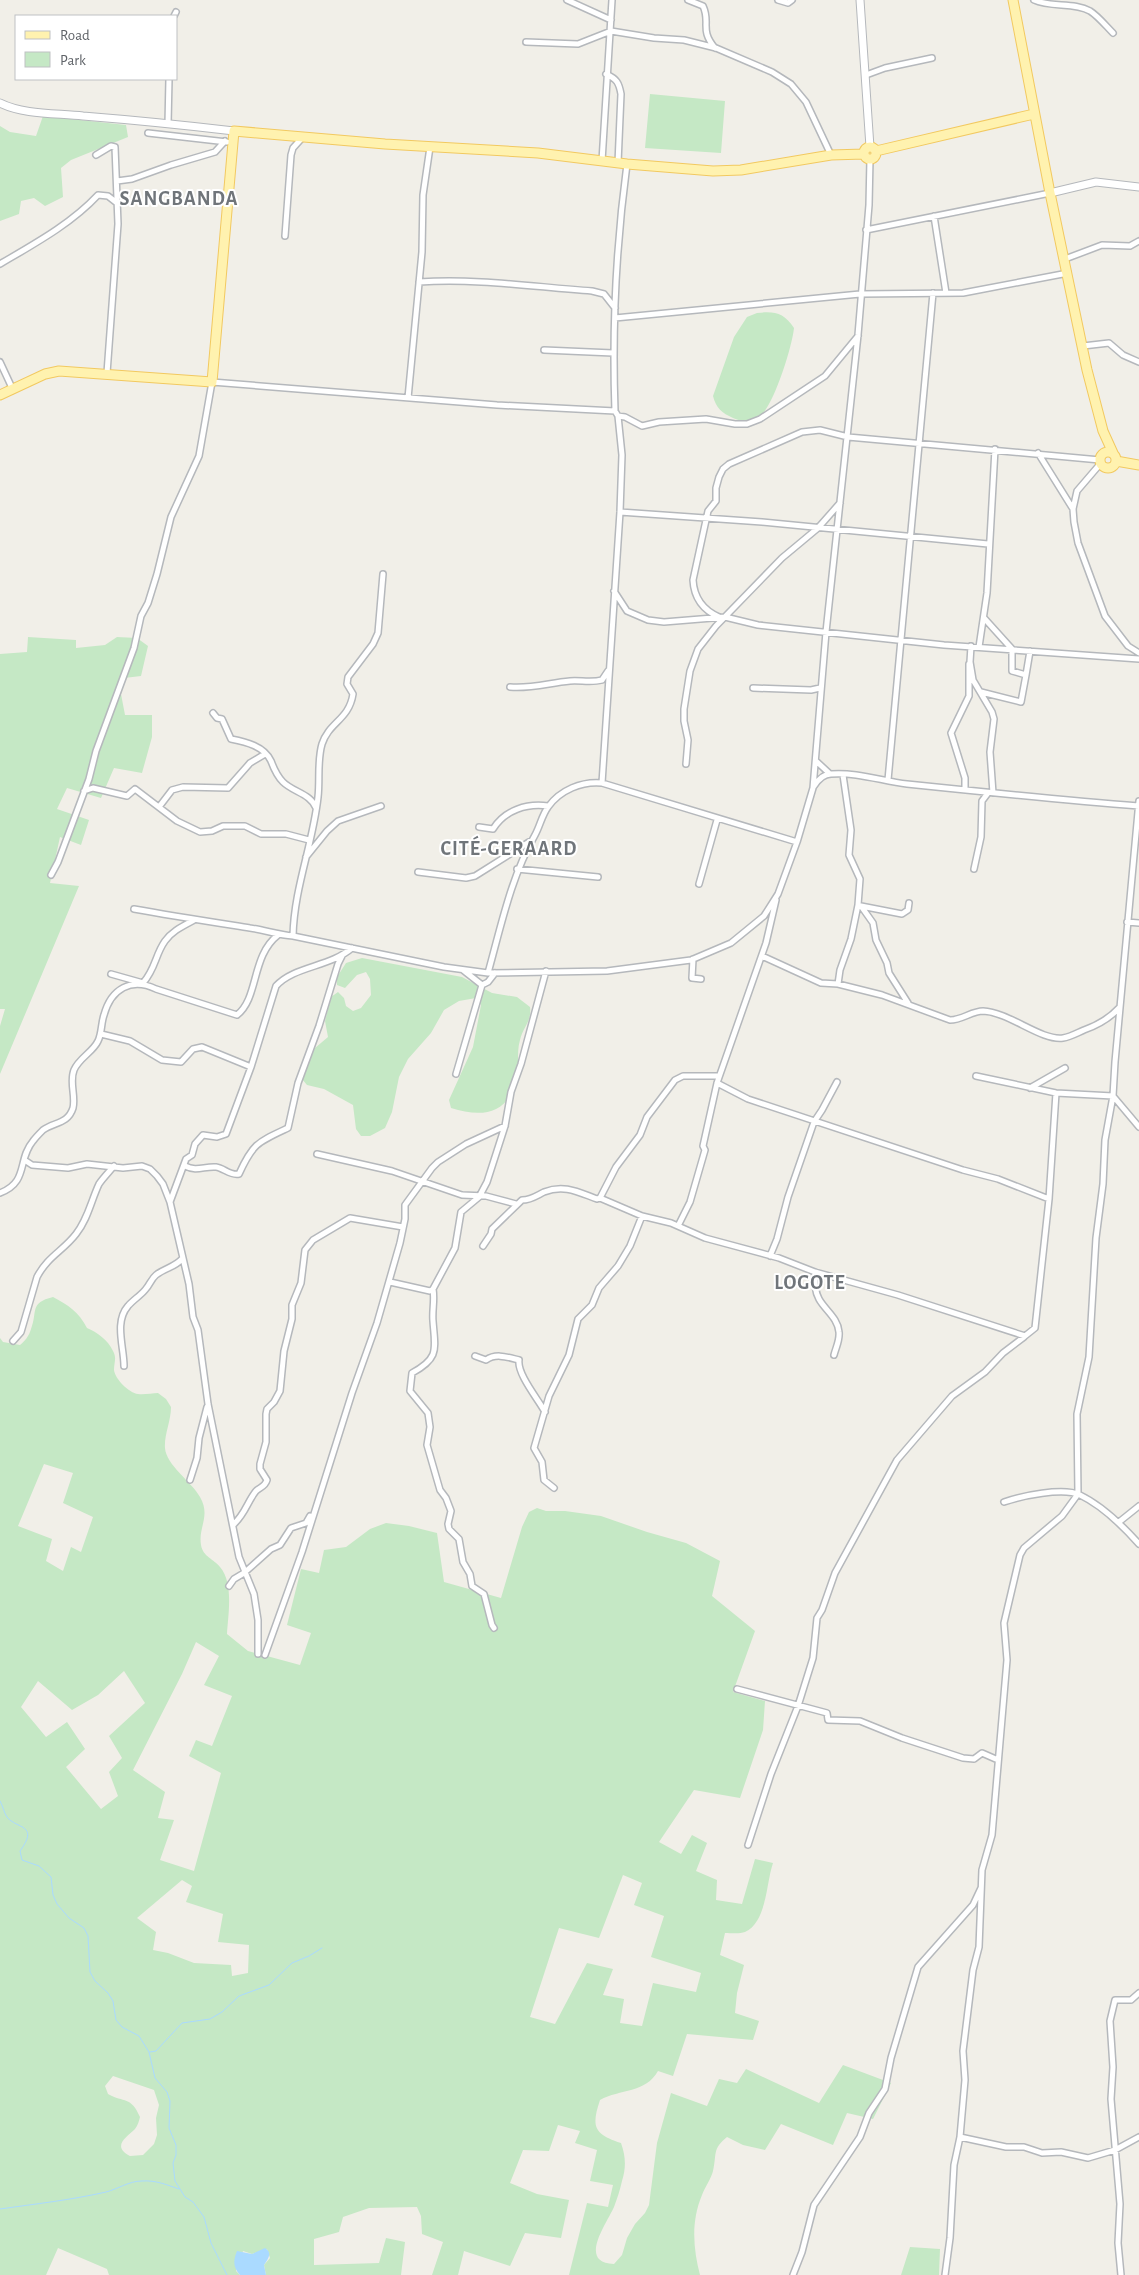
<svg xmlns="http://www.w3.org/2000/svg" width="1139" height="2275" viewBox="0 0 1139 2275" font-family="'Alegreya Sans',sans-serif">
<rect width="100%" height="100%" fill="#f1efe8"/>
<path fill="#c5e8c5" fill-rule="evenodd" d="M 650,94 L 725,101 L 721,153 L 645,148 Z
M 43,116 L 126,125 L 128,137 L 71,160 L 61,168 L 63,197 L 45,206 L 34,198 L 21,201 L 19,214 L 0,221 L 0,126 L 10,132 L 36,136 Z
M 757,313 C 775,311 784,313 794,328 C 792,347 776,397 764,412 C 756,422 744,423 733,418 C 722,413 716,408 713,396 L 734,337 L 747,317 Z
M 28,637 L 76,640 L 76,648 L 105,645 L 117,637 L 137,638 L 148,646 L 141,676 L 124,678 L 121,694 L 125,715 L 152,715 L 152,737 L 142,773 L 114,768 L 101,798 L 67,788 L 57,809 L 89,820 L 81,845 L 60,837 L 50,883 L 79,886 L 0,1074 L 0,1026 L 5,1009 L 0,1009 L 0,654 L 27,652 Z
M 362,958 L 462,977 L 492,993 L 517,997 L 530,1007 C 532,1021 523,1027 520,1040 C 516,1053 520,1069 516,1082 C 506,1116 480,1117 451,1108 L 449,1100 L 473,1047 L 481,1005 L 476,998 L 459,1001 L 444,1010 L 431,1033 L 408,1059 L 399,1077 L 392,1112 L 385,1128 L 370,1136 L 361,1136 L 356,1129 L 353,1105 L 324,1089 L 307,1085 L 302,1079 L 315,1048 L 328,1037 L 325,1021 L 331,997 L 338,992 L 344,998 L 346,1006 L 353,1011 L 361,1008 L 371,995 L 370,979 L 366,972 L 357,975 L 345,988 L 337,985 L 337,977 L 346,963 Z
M 53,1297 C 68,1305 79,1312 87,1328 C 97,1332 108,1340 113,1351 C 117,1358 114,1362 114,1370 C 115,1379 129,1393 138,1394 C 144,1395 152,1393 158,1393 L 166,1399 L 171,1407 C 171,1421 164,1435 165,1448 C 166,1465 192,1482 200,1497 C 211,1516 198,1527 201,1545 C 203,1557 214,1559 220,1567 C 234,1583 228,1615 227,1634 L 248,1651 L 300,1665 L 311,1633 L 287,1625 L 301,1569 L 319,1573 L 324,1550 L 346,1547 L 370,1529 L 386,1523 L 409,1526 L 437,1533 L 444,1582 L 501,1598 L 522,1527 L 529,1512 L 537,1508 L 546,1511 L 565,1511 L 601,1516 L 647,1532 L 686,1543 L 720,1561 L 712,1596 L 755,1631 L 733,1692 L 765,1701 L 763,1730 L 740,1798 L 694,1790 L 659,1842 L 681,1854 L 692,1835 L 707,1843 L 696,1871 L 717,1880 L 716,1900 L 742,1904 L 755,1859 L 773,1863 C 766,1883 767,1922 745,1932 C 740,1934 731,1933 725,1933 L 720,1955 L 744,1965 L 737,1993 L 735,2013 L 759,2021 L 753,2040 L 687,2034 L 673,2076 L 658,2071 C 646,2093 620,2089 600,2100 C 591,2127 594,2134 621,2143 C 626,2157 626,2168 622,2181 C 620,2190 617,2199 614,2207 C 607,2223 577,2263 614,2264 L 622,2255 L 627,2238 L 635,2224 L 645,2213 L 649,2205 L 657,2143 L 671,2093 L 707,2106 L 719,2079 L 737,2083 L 746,2069 L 819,2103 L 843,2065 L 891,2083 L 873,2119 L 847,2113 L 833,2145 L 781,2124 L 765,2150 L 743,2145 L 727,2137 C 712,2149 717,2154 713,2171 C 711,2179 705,2187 702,2195 C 691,2221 693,2248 700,2275 L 569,2275 L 587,2203 L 608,2207 L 613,2185 L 590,2181 L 597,2150 L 575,2143 L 580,2131 L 558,2125 L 549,2151 L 523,2150 L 510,2183 L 537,2194 L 569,2200 L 561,2238 L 525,2233 L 510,2266 L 464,2251 L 458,2275 L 432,2275 L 443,2242 L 422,2234 L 421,2216 L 417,2207 L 369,2208 L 343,2217 L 339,2232 L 314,2239 L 314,2265 L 379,2263 L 386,2238 L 405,2242 L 401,2275 L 266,2275 L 264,2265 L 270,2258 L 267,2249 L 252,2254 L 243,2251 L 236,2271 L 240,2275 L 109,2275 L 107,2269 L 58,2248 L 46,2275 L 0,2275 L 0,1338 L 3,1342 L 20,1345 C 25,1341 29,1336 31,1329 C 38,1311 29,1303 53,1297 ZM 44,1464 L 73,1473 L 63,1503 L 93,1517 L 81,1552 L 71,1547 L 63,1571 L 46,1561 L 52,1539 L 18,1526 ZM 196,1642 L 219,1656 L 204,1685 L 232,1696 L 212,1746 L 196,1740 L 189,1756 L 221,1773 L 194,1871 L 160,1860 L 174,1820 L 158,1818 L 165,1792 L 133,1770 L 182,1674 ZM 124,1671 L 145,1703 L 109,1736 L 122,1758 L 109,1772 L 118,1796 L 101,1809 L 66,1767 L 85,1749 L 67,1722 L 46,1737 L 21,1707 L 38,1681 L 72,1710 L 98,1695 ZM 623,1875 L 642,1883 L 634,1905 L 664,1916 L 651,1957 L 701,1973 L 696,1992 L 653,1983 L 642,2026 L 620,2023 L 624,1999 L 603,1995 L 613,1969 L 587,1963 L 555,2024 L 530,2017 L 559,1928 L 599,1938 ZM 182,1880 L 192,1886 L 186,1902 L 223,1914 L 218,1942 L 249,1945 L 248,1973 L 232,1976 L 231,1965 L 194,1963 L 168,1953 L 153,1950 L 156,1932 L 137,1918 ZM 113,2076 L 154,2090 L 159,2105 L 156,2118 L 157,2135 L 154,2144 L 143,2155 L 130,2156 C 111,2146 127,2137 135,2129 C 138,2125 139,2121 140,2117 C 131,2096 124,2103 108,2094 L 105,2086 Z
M 910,2247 L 940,2249 L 939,2275 L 901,2275 Z"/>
<path fill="#aadaff" d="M 265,2248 C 273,2253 268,2259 264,2265 L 266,2275 L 240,2275 C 233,2267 233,2261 237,2251 L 252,2254 Z"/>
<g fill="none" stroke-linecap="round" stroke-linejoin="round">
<path stroke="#aadaff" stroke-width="1" d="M 0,1801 C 3,1806 4,1813 7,1817 C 16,1829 40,1824 20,1851 L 22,1860 L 39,1866 L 51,1877 L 53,1895 L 57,1904 L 69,1918 L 84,1928 L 88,1936 L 90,1972 L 95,1981 L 108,1993 L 113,2001 L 116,2020 L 122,2027 L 139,2036 L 149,2052 L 155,2078 L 167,2092 L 170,2101 L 169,2128 L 176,2145 L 176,2155 L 173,2163 L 175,2181 L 185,2197 L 193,2202 L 204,2217 L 211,2243 L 227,2275
M 150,2052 L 156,2051 L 182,2023 L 210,2019 L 222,2012 L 239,1996 L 269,1985 L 292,1963 L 309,1956 L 322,1948
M 0,2209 C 35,2204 71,2200 106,2192 C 118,2189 129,2181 142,2181 C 156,2180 167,2185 179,2189"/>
<defs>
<path id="minor" d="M 567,0 L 611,20
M 688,0 L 703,6 C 711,23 699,29 715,48
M 778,0 L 788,3 L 792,0
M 1034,0 C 1051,8 1074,2 1090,11 C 1098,16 1106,26 1113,33
M 174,16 L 176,12
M 526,42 L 578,44 L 611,31 L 654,38 L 684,40 L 716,48 L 772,72 L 791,84 L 806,102 L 831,155
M 606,74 C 617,79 619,83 621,94 L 618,163
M 866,75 L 885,68 L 932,58
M 168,124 L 169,79
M 148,133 L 227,142
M 96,155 L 111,146 L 115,147 L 118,224 L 107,373
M 602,161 L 612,0
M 117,181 L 132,179 L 171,165 L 215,152 L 225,141
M 934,216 L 946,293
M 866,230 L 1050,193
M 285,236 L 291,155 L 293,148 L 302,138
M 1065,259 L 1102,245 L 1130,246 L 1139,241
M 0,264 C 34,244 71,224 98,195 L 108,196 L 117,203
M 419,282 C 477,278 534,287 592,291 L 604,294 L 615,308
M 615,318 L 860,294 L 963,293 L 1068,273
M 1083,346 L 1109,343 L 1123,355 L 1139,362
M 544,350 L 613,353
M 0,362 L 13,390
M 408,398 L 422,252 L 423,195 L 430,147
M 618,416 L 625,417 L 642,426 L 659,422 L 706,419 L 735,424 L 747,424 L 760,419 L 825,376 L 858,336
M 1038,453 L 1073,509
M 1101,463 L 1077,491 L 1073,509 L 1074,522 L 1078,543 L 1105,616 L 1128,646 L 1139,653
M 620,512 L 762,522 L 988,544
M 614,591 L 627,611 L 648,620 L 664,622 L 725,617 L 758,625 L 944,645 L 1139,659
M 719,617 C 703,610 694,598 693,580 L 708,511 L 716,501 L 716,488 L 719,477 L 723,469 L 729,464 L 802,432 L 820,430 L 848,437 L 1100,460
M 984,618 L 1012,649 L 1012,671 L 1026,675 L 1030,651
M 971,646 L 970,662 L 973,680 L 992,712 L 994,719 L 990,752 L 993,793
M 979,647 L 987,593 L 995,449
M 510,687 C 530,689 549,683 570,681 C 580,680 591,683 602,680 L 608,671
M 753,688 L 811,690 L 820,688
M 981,692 L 1021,702 L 1026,675
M 213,713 L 217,718 L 222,719 L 231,739 C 246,742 264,746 271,761 C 274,769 277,776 283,782 C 293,792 311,794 316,808
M 816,761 L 830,774
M 686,764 L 688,740 L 684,721 L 684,709 L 690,671 L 698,649 L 716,626 L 782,558 L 818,528 L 840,503
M 888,780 L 933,293
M 602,783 L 620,512 L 622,455 L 618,416 L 615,411 C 612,329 616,246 627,164
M 814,786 C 818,780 823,774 831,774 C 857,772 882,781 907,784 C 984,792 1061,800 1139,806
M 965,789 L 965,778 L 951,733 L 969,696 L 969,664
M 84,791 L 93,788 L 127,796 L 135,789 L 177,821 L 200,832 L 212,831 L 223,826 L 245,826 L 261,834 L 286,834 L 309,840
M 159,807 L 172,790 L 183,787 L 228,788 L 250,763 L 265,754
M 479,827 L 493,829 C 505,810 527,803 548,806
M 306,857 L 327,831 L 338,821 L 381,806
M 517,869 L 598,877
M 974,869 L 981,837 L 982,801 L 988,793
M 418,872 L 466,878 L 475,876 L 529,842
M 51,875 L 58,862 L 89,779 L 96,751 L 134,648 L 141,616 L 148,603 L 157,574 L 171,517 L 199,456 L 212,382 L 497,405 L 615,411
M 699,884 L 717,820
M 858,905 L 861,906 L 873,923 L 876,940 L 887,963 L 889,973 L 908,1003
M 861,906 L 902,914 L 908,910 L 909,903
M 134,909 C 173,916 212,922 250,928 C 265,930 278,935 293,936 L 444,967 L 488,973 L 607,971 L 691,960 L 731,943 L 764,916 L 778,894 L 797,842 L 813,788 L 826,632 L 858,335 L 869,205 L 870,159
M 1127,922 L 1139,923
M 293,936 C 294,888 313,844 318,797 C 320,780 317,761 322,744 C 329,722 349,720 353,694 L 347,684 L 348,677 L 373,644 L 378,633 L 383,574
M 762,956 L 821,983 L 838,984 L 840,970 L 851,939 L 858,905 L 860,879 L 849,855 L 851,830 L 843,775
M 693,959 L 692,978 L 701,979
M 463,970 L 482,985
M 488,973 C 501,926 511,877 535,835 C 540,826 542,815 548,807 C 560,790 582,781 602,783 L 797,842
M 111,974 L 143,983 C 156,968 155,955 165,941 C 172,931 183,926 194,920
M 838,984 L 882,995 L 950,1020 C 962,1020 972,1011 983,1011 C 1009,1012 1041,1041 1063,1038 C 1070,1037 1077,1033 1084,1030 C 1098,1025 1109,1019 1119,1008
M 101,1034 L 130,1041 L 162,1060 L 181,1062 L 193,1049 L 202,1047 L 251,1067
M 456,1074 L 482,985 L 488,982 L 495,973
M 976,1076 L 1056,1093 L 1113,1096 L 1139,1127
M 717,1083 L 748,1099 L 963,1170 L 998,1179 L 1049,1199
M 1030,1088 L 1065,1068
M 317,1154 L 392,1171 L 462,1195 L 486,1196 L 516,1204
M 26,1161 L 32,1165 L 68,1168 L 87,1164 L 123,1168 L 142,1166 L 150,1169 L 157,1176 L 163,1184 L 170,1202
M 185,1166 C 197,1172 204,1166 216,1167 C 224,1168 230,1176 239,1174 C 253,1143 258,1142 288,1128 L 298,1083 L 319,1026 L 338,964 L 342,956
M 0,1193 C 29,1182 17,1160 33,1141 C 36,1137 40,1133 43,1130 C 54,1122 68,1124 73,1108 C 76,1096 69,1082 74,1070 C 79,1058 93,1052 98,1041 C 102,1033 101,1023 104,1015 C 111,989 131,977 156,989 L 237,1015 C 259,998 251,956 278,935
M 600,1198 L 616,1167 L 640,1135 L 647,1117 L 675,1080 L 683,1076 L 719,1076
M 678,1226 L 690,1202 L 703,1157 L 705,1150 L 703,1146 L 717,1083 L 766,943 L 776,900
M 483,1246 L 491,1234 L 492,1229 L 522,1200 C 531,1200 536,1196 544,1192 C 564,1184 578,1192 597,1199 L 600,1198 L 642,1216 L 671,1223 L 705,1238 L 779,1258 L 815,1272 L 898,1295 L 1025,1336 L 1035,1328 L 1049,1199 L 1056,1093
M 770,1256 L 777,1239 L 788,1197 L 814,1122 L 822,1110 L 837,1082
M 815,1272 C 815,1281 814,1290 819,1299 C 825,1310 838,1318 839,1332 C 840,1340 836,1347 834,1355
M 390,1282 L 430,1291 L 433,1289 L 455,1248 L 461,1212 L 479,1197 L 487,1182 L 505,1126 L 511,1092 L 521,1064 L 546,971
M 433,1289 C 435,1300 432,1310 433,1321 C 435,1349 440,1358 412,1373 L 410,1391 L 428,1413 L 430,1427 L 427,1445 L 440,1490 L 446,1498 L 451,1511 L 448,1524 L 449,1529 L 459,1539 L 463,1562 L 470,1574 L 472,1586 L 484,1594 L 492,1625 L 494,1628
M 13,1341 L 21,1332 L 37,1277 C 48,1256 63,1251 76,1234 C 88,1219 91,1201 99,1184 C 103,1178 109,1172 114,1166
M 475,1356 L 486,1360 C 496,1353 507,1357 519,1360 C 517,1374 538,1399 545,1412
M 124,1366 C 124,1347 114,1322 128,1306 C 133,1300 140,1296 145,1290 C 150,1285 151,1279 156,1275 C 165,1268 175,1267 182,1259
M 190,1480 L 197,1458 L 199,1438 L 207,1407
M 554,1488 L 544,1480 L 542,1462 L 534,1448 L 549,1396 L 569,1355 L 578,1319 L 592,1305 L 599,1288 L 618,1266 L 630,1246 L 642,1216
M 1004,1502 C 1021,1496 1063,1487 1080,1495 C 1103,1506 1122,1525 1139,1544
M 1119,1522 L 1139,1506
M 233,1525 C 246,1513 247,1502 256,1491 C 260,1487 265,1487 267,1480 L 260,1469 L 260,1464 L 266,1442 L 266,1414 L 267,1409 L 274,1402 L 280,1391 L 284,1351 L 292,1319 L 292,1305 L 301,1283 L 305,1250 L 313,1240 L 350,1218 L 403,1227
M 229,1586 L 234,1579 L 244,1573 L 271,1549 L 280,1545 L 291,1528 L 306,1523 L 310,1516
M 258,1654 L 258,1620 L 254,1594 L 239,1557 L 208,1404 L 198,1330 L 193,1317 L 189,1284 L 170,1202 L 186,1159 L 192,1155 L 195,1144 L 203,1135 L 217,1137 L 226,1134 L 251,1067 L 276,986 C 294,966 330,967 352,948
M 265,1655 L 302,1552 L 352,1393 L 377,1323 L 400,1243 L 405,1219 L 405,1205 L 432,1168 L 438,1162 L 466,1144 L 505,1126
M 737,1689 L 827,1713 L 828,1720 L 860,1721 L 902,1738 L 963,1758 L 974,1759 L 982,1753 L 998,1760
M 748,1845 L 771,1774 L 798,1706 L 813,1658 L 817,1618 L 822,1610 L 835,1573 L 897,1460 L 952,1396 L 985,1372 L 1003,1353 L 1024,1337
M 960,2137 L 1006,2147 L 1024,2147 L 1042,2153 L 1061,2152 L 1088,2158 L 1115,2150 L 1139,2137
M 793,2275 L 802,2252 L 814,2205 L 860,2137 L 869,2113 L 885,2089 L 891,2058 L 918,1967 L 973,1905 L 981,1888
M 945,2275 L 950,2238 L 954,2165 L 960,2137 L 965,2080 L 963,2051 L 973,1970 L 979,1947 L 982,1870 L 992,1835 L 1007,1660 L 1004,1623 L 1020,1555 L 1024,1548 L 1062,1516 L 1078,1494 L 1077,1414 L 1089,1357 L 1096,1238 L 1103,1184 L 1105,1140 L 1113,1096 L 1115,1062 L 1139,801
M 1121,2275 L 1118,2243 L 1120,2204 L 1111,2099 L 1113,2067 L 1110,2021 L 1115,2000 L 1131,2000 L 1139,1993"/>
<path id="tertiary" d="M 860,0 L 870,147
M 0,103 C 24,115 58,113 83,116 C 133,120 183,125 234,131
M 1050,193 L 1096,182 L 1139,187"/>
<path id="primary" d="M 1013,0 L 1050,193 L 1087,370 L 1103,431 L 1113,453
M864 153a6 6 0 1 1 12 0a6 6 0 1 1-12 0Z
M 876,151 L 1034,114
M 0,395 L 45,374 L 59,371 L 212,382 L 234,131 L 385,144 L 538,153 L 627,164 L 713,171 L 741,170 L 831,155 L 864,154
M1100 460a8 8 0 1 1 16 0a8 8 0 1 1-16 0Z
M 1116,461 L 1139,465"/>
</defs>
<use href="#minor" stroke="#b5b8bc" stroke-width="8"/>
<use href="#tertiary" stroke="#b5b8bc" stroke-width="9"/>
<use href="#primary" stroke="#f2c960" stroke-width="11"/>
<use href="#minor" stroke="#fff" stroke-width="5"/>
<use href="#tertiary" stroke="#fff" stroke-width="7"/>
<use href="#primary" stroke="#fff2af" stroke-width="9"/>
</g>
<g text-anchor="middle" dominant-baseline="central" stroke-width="4" stroke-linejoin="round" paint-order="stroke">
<g font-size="20" font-weight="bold" letter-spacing="1" fill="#70757a" stroke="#fff">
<text x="179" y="199">SANGBANDA</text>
<text x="509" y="849">CITÉ-GERAARD</text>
<text x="810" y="1283">LOGOTE</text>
</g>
</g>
<rect x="15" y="15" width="162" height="65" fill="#ffffff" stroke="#bfc1c3"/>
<rect x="25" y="31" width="25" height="8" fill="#fff2af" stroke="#bfc1c3"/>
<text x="60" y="40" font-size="15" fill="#5f6368">Road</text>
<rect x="25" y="52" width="25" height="15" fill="#c5e8c5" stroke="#bfc1c3"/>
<text x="60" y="65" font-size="15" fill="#5f6368">Park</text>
</svg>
